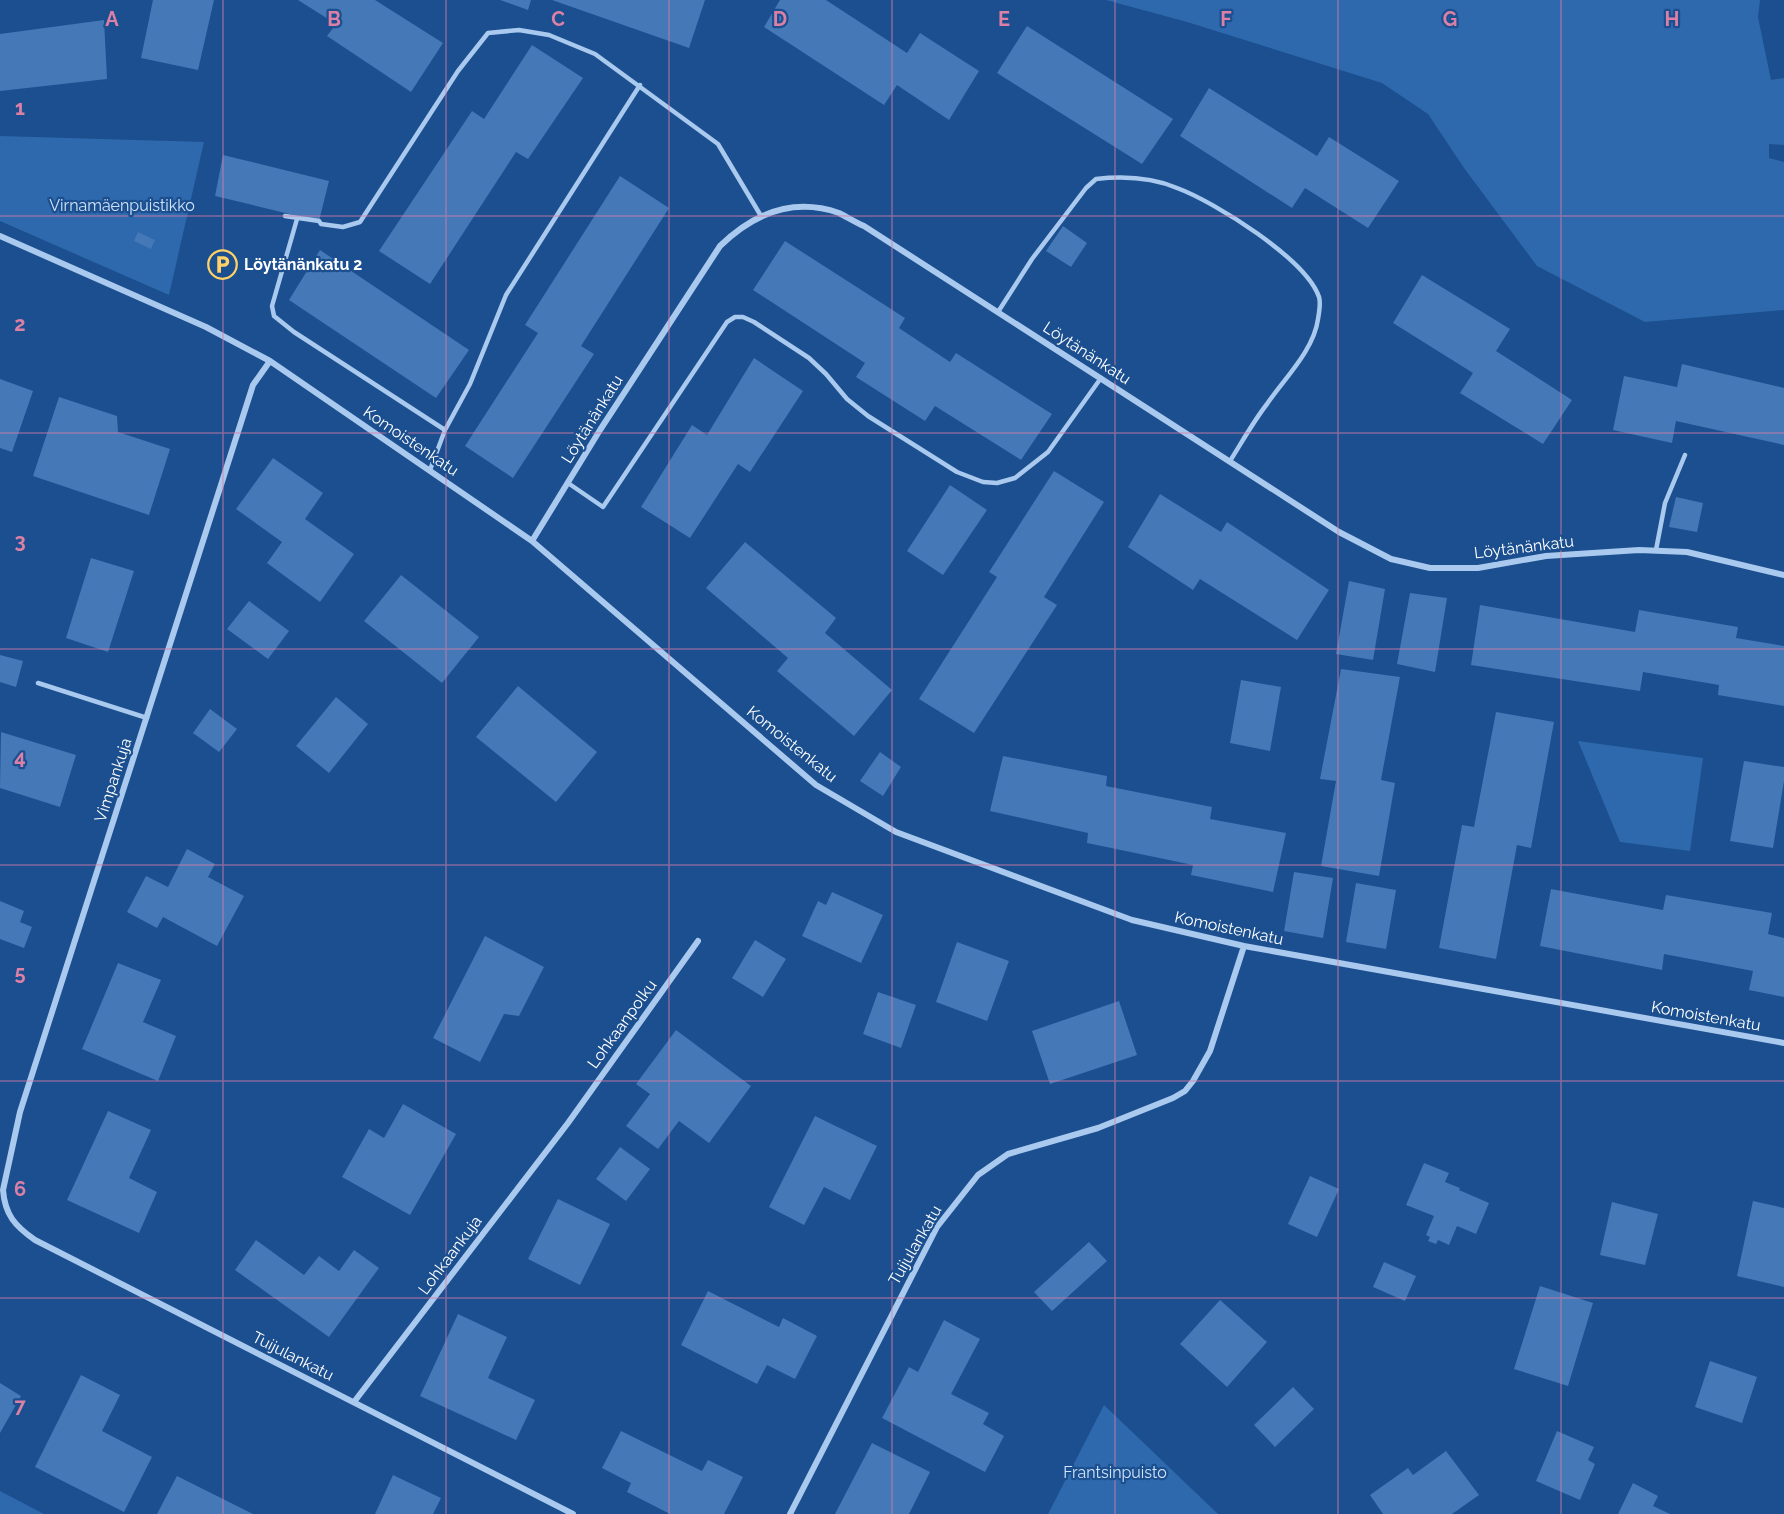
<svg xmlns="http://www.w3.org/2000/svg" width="1784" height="1514" viewBox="0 0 1784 1514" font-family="Raleway,sans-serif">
<rect width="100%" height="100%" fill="#1b4f8f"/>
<path fill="#2e69ad" d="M 1106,0 L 1760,0 L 1758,17 L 1771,80 L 1784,78 L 1784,145 L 1769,144 L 1769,158 L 1784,162 L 1784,310 L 1645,322 L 1537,266 L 1464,168 L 1428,114 L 1382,83 L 1187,22 Z
M 0,136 L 204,142 L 169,295 L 0,221 Z
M 1578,741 L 1703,758 L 1690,851 L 1620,842 Z
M 1104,1405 L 1218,1514 L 1048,1514 Z
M 0,1491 L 44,1514 L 0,1514 Z"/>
<path fill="#4478b7" d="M 153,0 L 214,0 L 198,70 L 141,58 Z
M 298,0 L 375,0 L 443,43 L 411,92 L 327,36 L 336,24 Z
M 500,0 L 531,0 L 528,10 Z
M 552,0 L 705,0 L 689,48 Z
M 780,0 L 826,0 L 907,53 L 920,33 L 979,71 L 949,120 L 897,85 L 884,105 L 764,27 Z
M 104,20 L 107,79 L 0,91 L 0,34 Z
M 1027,26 L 1173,119 L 1142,164 L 997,73 Z
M 532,45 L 583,78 L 528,159 L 516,152 L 430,284 L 379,251 L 472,111 L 484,119 Z
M 1209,88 L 1317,156 L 1329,137 L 1399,181 L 1368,228 L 1305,188 L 1292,208 L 1180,136 Z
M 223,155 L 329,181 L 319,221 L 215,196 Z
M 620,176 L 669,208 L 581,346 L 594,354 L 513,478 L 465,446 L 538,333 L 525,325 Z
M 1063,226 L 1087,243 L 1071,267 L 1046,251 Z
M 138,232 L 155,240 L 151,249 L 134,241 Z
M 785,241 L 905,318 L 899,328 L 950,362 L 956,353 L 1052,414 L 1021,460 L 935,406 L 925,421 L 856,377 L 865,363 L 753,290 Z
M 320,250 L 469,350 L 436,398 L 289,300 Z
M 1422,275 L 1510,329 L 1496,351 L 1572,400 L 1543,444 L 1460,393 L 1473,373 L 1393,323 Z
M 754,358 L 803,391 L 750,472 L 738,464 L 690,538 L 641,507 L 692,425 L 707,435 Z
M 1682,364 L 1784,388 L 1784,445 L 1676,421 L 1672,443 L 1613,430 L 1624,376 L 1677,387 Z
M 0,379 L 33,391 L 12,452 L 0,448 Z
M 59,397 L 117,416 L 118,432 L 170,449 L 149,515 L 33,476 Z
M 273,458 L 323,493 L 305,519 L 354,554 L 320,602 L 267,563 L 282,542 L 236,509 Z
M 1054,471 L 1104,502 L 1044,597 L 1057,605 L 974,733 L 919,699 L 997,577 L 989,572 Z
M 950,485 L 987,510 L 943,575 L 907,551 Z
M 1160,494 L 1221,532 L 1227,522 L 1329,590 L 1297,640 L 1200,579 L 1193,590 L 1128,547 Z
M 1676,497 L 1703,503 L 1697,532 L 1669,527 Z
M 745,542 L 836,618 L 825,633 L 892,690 L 854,736 L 777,671 L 788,658 L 706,588 Z
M 91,558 L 134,571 L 108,652 L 66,638 Z
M 401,575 L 479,637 L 442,683 L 364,621 Z
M 1349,581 L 1385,589 L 1373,660 L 1336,654 Z
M 1410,593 L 1447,598 L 1435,672 L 1397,664 Z
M 249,601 L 289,631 L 268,659 L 227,629 Z
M 1480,605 L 1635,632 L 1639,610 L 1738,627 L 1736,638 L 1784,646 L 1784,706 L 1718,695 L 1719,685 L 1643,672 L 1640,691 L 1471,665 Z
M 0,655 L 23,661 L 16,687 L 0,682 Z
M 1341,669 L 1400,677 L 1381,780 L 1395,783 L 1379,876 L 1321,866 L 1336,781 L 1320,779 Z
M 1241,680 L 1281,687 L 1270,751 L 1230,743 Z
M 518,686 L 597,752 L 556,802 L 476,737 Z
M 336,697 L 368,724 L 329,773 L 296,746 Z
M 210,709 L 237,729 L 219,752 L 193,733 Z
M 1496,712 L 1554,722 L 1531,848 L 1517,845 L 1496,959 L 1439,948 L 1462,825 L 1474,827 Z
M 1,732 L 76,755 L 60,807 L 0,788 Z
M 880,752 L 901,767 L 883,796 L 860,781 Z
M 1003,756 L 1107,776 L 1106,786 L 1212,807 L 1210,819 L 1286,833 L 1273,892 L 1191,875 L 1193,865 L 1087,843 L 1088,833 L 990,811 Z
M 1744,761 L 1784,767 L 1784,781 L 1773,848 L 1730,841 Z
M 187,849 L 215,864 L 208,877 L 244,896 L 217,946 L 163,917 L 157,928 L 127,912 L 146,876 L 168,887 Z
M 1294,872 L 1333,878 L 1323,938 L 1284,931 Z
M 1356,883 L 1396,890 L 1386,949 L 1346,942 Z
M 1551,889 L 1663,910 L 1666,895 L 1772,913 L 1768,934 L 1784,938 L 1784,997 L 1749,990 L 1753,971 L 1664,954 L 1662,970 L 1540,946 Z
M 832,892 L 883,915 L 861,963 L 802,936 L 818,901 L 826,905 Z
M 0,901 L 24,911 L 20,922 L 32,927 L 24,948 L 0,939 Z
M 485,936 L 544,967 L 519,1016 L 504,1014 L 480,1062 L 433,1038 Z
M 755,940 L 786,959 L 763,997 L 732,978 Z
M 957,942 L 1009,961 L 987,1021 L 936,1002 Z
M 118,963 L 161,980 L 143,1022 L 176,1036 L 158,1081 L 82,1049 Z
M 878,992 L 916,1005 L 901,1048 L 863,1034 Z
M 1119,1001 L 1137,1055 L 1050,1084 L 1032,1031 Z
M 676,1030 L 751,1086 L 709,1143 L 679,1121 L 658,1149 L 626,1126 L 650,1094 L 636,1084 Z
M 403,1104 L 456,1134 L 410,1215 L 342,1177 L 369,1129 L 384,1138 Z
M 108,1111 L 151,1130 L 129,1178 L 157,1192 L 139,1233 L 67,1200 Z
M 815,1116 L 877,1146 L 850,1200 L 824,1187 L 804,1225 L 769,1207 Z
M 620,1147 L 650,1169 L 626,1201 L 596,1179 Z
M 1424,1163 L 1449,1173 L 1445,1182 L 1460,1188 L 1459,1190 L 1489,1203 L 1476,1234 L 1457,1226 L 1449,1245 L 1438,1240 L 1436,1244 L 1428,1241 L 1430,1237 L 1426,1235 L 1434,1216 L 1406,1205 Z
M 1310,1176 L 1339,1189 L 1317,1237 L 1288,1224 Z
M 558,1199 L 610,1224 L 580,1285 L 528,1259 Z
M 1753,1201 L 1784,1208 L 1784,1287 L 1737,1276 Z
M 1612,1202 L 1658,1214 L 1645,1265 L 1600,1255 Z
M 256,1240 L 304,1275 L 319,1256 L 339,1271 L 354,1250 L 379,1268 L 329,1337 L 235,1270 Z
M 1089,1242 L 1107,1261 L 1052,1311 L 1034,1292 Z
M 1384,1262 L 1416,1276 L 1405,1301 L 1373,1287 Z
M 1540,1286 L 1593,1303 L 1568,1386 L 1514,1369 Z
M 708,1291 L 779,1327 L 783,1318 L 817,1336 L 795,1379 L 767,1365 L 757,1384 L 681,1345 Z
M 1220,1300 L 1267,1342 L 1227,1387 L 1180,1344 Z
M 458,1314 L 507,1337 L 488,1378 L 535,1400 L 516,1440 L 420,1396 Z
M 944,1320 L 980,1339 L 951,1394 L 989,1413 L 983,1424 L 1004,1436 L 985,1472 L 882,1418 L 909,1367 L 918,1372 Z
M 1710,1361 L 1757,1377 L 1742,1423 L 1695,1407 Z
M 81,1375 L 120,1395 L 102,1431 L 152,1457 L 124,1512 L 35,1467 Z
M 0,1383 L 21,1396 L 0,1433 Z
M 1293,1387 L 1314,1409 L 1275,1447 L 1254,1425 Z
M 621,1431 L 702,1471 L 708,1460 L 743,1477 L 724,1514 L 670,1514 L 627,1492 L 631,1483 L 602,1468 Z
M 1557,1431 L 1594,1447 L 1588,1460 L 1595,1464 L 1580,1500 L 1536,1481 Z
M 872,1443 L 930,1472 L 909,1514 L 835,1514 Z
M 1446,1451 L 1479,1495 L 1452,1514 L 1383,1514 L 1370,1495 L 1408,1468 L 1413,1475 Z
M 393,1475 L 441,1498 L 433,1514 L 375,1514 Z
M 177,1476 L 253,1514 L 157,1514 Z
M 1633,1483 L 1658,1496 L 1653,1506 L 1670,1514 L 1618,1514 Z"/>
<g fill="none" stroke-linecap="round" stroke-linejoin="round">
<path stroke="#a9c9ee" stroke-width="4.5" d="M 285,216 L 319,221 L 321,224 L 343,227 L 360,222 L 458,71 L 488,33 L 519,30 L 549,35 L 595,54 L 718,144 L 761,216
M 297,219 L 272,306 L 274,316 L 294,332 L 445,430
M 998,312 L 1032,259 L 1086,188 L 1096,179 C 1123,176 1153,178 1177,188 C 1215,202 1306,259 1319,297 C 1321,303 1319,313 1318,319 C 1314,350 1284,379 1267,404 C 1253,422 1242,442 1230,461
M 430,470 L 445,430 L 470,384 L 506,295 L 640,85
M 568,483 L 603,507 L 727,322 L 735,317 L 743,317 L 754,322 L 809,358 L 826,374 L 847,399 L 868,416 L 957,472 L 983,482 L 997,483 L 1015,478 L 1048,452 L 1101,378
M 1656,550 L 1665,503 L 1685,455
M 38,683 L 147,718"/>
<path stroke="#a9c9ee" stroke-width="6" d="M 0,236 L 206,327 L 270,361 L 532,541 L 816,785 L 896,832 L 1132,920 L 1244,946 L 1784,1043
M 270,361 L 253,385 L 20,1112 L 3,1190 C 5,1215 15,1226 35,1240 L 573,1514
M 532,541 L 600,430 L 720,246 C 753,214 793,197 839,213 C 847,217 855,222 864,226 L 1339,532 L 1391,559 L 1430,568 L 1478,568 L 1546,556 L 1639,550 L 1687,552 L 1784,575
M 354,1402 L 568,1123 L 698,941
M 790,1514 L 937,1227 L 978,1175 L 1008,1154 L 1098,1128 L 1173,1098 L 1185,1091 L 1193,1081 L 1210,1051 L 1244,946"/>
</g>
<path fill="none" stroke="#dd80a5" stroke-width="1.5" stroke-opacity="0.55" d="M 223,0 L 223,1514M 446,0 L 446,1514M 669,0 L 669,1514M 892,0 L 892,1514M 1115,0 L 1115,1514M 1338,0 L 1338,1514M 1561,0 L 1561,1514M 0,216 L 1784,216M 0,433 L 1784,433M 0,649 L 1784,649M 0,865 L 1784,865M 0,1081 L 1784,1081M 0,1298 L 1784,1298"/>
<defs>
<symbol id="parking-ring" viewBox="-11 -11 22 22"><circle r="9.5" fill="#1b4f8f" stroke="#ffd166" stroke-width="1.5"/><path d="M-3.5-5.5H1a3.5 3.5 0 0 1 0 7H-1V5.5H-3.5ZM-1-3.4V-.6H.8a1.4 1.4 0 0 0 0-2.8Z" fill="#ffd166"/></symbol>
</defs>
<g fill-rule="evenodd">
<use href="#parking-ring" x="206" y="248" width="33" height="33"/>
</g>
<g text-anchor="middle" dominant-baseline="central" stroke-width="4.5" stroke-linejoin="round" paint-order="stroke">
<g font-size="16" fill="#cfe3fa" stroke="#1b4f8f">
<text x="122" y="205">Virnamäenpuistikko</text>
<text x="1115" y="1472">Frantsinpuisto</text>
</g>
<g font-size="16" font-weight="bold" fill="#fff" stroke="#1b4f8f" text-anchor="start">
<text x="244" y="264">Löytänänkatu 2</text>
</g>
<g font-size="16" fill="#fff" stroke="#1b4f8f">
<text transform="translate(1087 353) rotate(33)">Löytänänkatu</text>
<text transform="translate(592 419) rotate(-58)">Löytänänkatu</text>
<text transform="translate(411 441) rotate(34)">Komoistenkatu</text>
<text transform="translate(1524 547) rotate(-7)">Löytänänkatu</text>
<text transform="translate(792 744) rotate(39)">Komoistenkatu</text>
<text transform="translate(113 780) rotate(-72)">Vimpankuja</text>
<text transform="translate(1229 928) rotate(12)">Komoistenkatu</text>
<text transform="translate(1706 1016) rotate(10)">Komoistenkatu</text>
<text transform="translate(622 1024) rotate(-54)">Lohkaanpolku</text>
<text transform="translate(915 1245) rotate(-60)">Tuijulankatu</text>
<text transform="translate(450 1255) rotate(-53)">Lohkaankuja</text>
<text transform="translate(293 1356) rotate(27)">Tuijulankatu</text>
</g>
</g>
<g font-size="20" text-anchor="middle" font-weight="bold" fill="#dd80a5" stroke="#1b4f8f" stroke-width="4.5" stroke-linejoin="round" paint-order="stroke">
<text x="112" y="26">A</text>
<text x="334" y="26">B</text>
<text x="558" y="26">C</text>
<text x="780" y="26">D</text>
<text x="1004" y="26">E</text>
<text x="1226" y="26">F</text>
<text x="1450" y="26">G</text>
<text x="1672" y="26">H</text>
<text x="20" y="115">1</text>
<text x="20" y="331">2</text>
<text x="20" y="548">3</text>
<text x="20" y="764">4</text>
<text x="20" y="980">5</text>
<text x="20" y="1196">6</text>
<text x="20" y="1413">7</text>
</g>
</svg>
